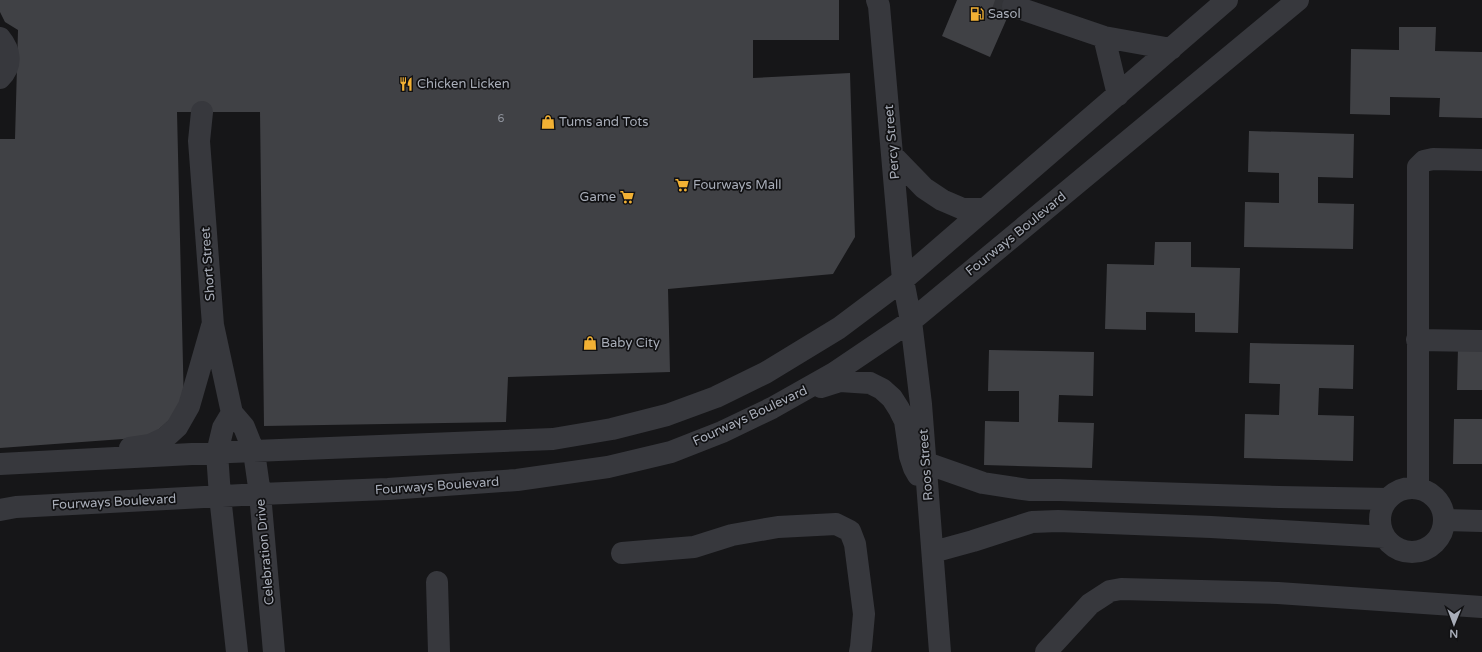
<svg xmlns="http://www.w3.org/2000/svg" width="1482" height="652" viewBox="0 0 1482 652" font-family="'Varela Round',sans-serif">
<rect width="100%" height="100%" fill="#161618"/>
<path fill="#404145" d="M 0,0 L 839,0 L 839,40 L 753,40 L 753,78 L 850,73 L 855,237 L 833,274 L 668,289 L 670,372 L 508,377 L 506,422 L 264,426 L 260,112 L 177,112 L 184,407 L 150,437 L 0,448 L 0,139 L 15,139 L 18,30 L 5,22 L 0,12 Z
M 957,0 L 1015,0 L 990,57 L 942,36 Z
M 1399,27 L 1436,27 L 1435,51 L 1482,52 L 1482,118 L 1439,117 L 1440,98 L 1390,97 L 1390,115 L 1350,114 L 1351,49 L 1399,50 Z
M 1249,131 L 1354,134 L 1353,178 L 1318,177 L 1318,203 L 1354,204 L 1353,249 L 1244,247 L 1245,202 L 1279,203 L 1279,173 L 1248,172 Z
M 1155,242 L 1191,242 L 1191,267 L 1240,268 L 1238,333 L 1195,332 L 1195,313 L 1146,312 L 1146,330 L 1105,329 L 1107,264 L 1154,265 Z
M 1250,343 L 1354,345 L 1353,389 L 1319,388 L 1318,415 L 1354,416 L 1353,461 L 1244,458 L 1245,414 L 1279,415 L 1280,384 L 1249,383 Z
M 1458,347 L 1482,348 L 1482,390 L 1457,390 Z
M 989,350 L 1094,352 L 1093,396 L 1059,395 L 1058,422 L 1094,423 L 1092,468 L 984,465 L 985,421 L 1019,422 L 1019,391 L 988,391 Z
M 1454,419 L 1482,419 L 1482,464 L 1453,464 Z"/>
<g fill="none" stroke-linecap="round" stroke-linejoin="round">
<path stroke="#333438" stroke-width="22" stroke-dasharray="22 11" stroke-linecap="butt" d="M 995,0 L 1013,6"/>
<path stroke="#37383d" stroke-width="22" d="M 877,0 L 879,6 L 903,280 L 911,321 L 921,404 L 940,652
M 1013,6 L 1104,37 L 1171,49
M 1104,37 L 1118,95
M 0,38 C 10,50 13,65 0,78
M 202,112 L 199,141 L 213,325 L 232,413 L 244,427 L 254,452 L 260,494 L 274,652
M 893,156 L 924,188 L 942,200 L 963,209 L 985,209
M 1417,340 L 1482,341
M 821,387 L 840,381 L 870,383 L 882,389 L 892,398 L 899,409 L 905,421 L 910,456 L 914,468 L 918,475
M 232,413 L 223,428 L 217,453 L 220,496 L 237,652
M 130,448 L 150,445 L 165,438 L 177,427 L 189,406 L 212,326
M 926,463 L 983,483 L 1029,490 L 1060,490 L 1280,497 L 1388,499
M 0,464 L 230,452 L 553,439 L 612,429 L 667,415 L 716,397 L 765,373 L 839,328 L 903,280 L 1227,0
M 1418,488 L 1418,167 L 1424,161 L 1433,159 L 1482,160
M1380 520a32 32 0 1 1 64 0a32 32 0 1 1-64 0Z
M 0,510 L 16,507 L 260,494 L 388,489 L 517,480 L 608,467 L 671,452 L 722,432 L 772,408 L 834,373 L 911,321 L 1298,0
M 1445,520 L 1482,521
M 933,552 L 973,541 L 1032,522 L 1058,521 L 1211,527 L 1385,537
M 622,553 L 694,547 L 732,535 L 778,527 L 836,524 L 850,531 L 855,544 L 864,614 L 861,647 L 860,652
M 437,582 L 439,652
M 1046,652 L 1090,604 L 1110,591 L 1121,589 L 1278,593 L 1482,607"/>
</g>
<defs>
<symbol id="fuel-bare" viewBox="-9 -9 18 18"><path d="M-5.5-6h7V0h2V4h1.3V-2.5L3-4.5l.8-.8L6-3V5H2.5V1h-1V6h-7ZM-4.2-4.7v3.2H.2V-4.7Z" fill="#f2b134" stroke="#111113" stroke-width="2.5" paint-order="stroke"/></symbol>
<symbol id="restaurant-bare" viewBox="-9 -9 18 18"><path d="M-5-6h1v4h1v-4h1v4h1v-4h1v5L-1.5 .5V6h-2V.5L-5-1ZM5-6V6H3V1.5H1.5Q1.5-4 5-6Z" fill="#f2b134" stroke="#111113" stroke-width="2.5" paint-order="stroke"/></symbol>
<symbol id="shop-bare" viewBox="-9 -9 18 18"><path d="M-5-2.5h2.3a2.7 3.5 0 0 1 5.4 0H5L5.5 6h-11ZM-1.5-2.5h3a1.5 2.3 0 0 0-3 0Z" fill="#f2b134" stroke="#111113" stroke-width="2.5" paint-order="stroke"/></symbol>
<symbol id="supermarket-bare" viewBox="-9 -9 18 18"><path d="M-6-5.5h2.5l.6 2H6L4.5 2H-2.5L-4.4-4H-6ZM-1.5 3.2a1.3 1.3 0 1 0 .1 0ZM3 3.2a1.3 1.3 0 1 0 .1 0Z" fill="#f2b134" stroke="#111113" stroke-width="2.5" paint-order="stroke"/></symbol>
</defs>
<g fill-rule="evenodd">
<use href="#fuel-bare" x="967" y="4" width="20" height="20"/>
<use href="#restaurant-bare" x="396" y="74" width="20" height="20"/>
<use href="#shop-bare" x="538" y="112" width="20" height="20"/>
<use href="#supermarket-bare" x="672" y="175" width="20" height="20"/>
<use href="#supermarket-bare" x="617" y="187" width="20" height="20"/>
<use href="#shop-bare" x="580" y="333" width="20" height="20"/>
</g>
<g text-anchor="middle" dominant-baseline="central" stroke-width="3.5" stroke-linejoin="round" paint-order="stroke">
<g font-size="11" fill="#8e929b">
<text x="501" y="118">6</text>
</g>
<g font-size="13" fill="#a8adb8" stroke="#111113" text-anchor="start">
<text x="988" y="14">Sasol</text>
<text x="417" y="84">Chicken Licken</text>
<text x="559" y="122">Tums and Tots</text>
<text x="693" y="185">Fourways Mall</text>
<text x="616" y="197" text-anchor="end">Game</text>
<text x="601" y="343">Baby City</text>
</g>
<g font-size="13" fill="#a8adb8" stroke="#111113">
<text transform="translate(892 142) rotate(-95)">Percy Street</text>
<text transform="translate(1016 234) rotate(-39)">Fourways Boulevard</text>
<text transform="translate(208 264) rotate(-94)">Short Street</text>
<text transform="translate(750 416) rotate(-25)">Fourways Boulevard</text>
<text transform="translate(926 465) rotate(-94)">Roos Street</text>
<text transform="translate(437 486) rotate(-4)">Fourways Boulevard</text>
<text transform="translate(114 502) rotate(-3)">Fourways Boulevard</text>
<text transform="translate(265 552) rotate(-95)">Celebration Drive</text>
</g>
</g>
<g transform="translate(1454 624) rotate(181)" stroke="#111113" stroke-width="3" paint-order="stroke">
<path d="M0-3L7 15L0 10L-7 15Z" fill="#a8adb8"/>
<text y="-6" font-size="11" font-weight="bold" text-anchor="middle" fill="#a8adb8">N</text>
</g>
</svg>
